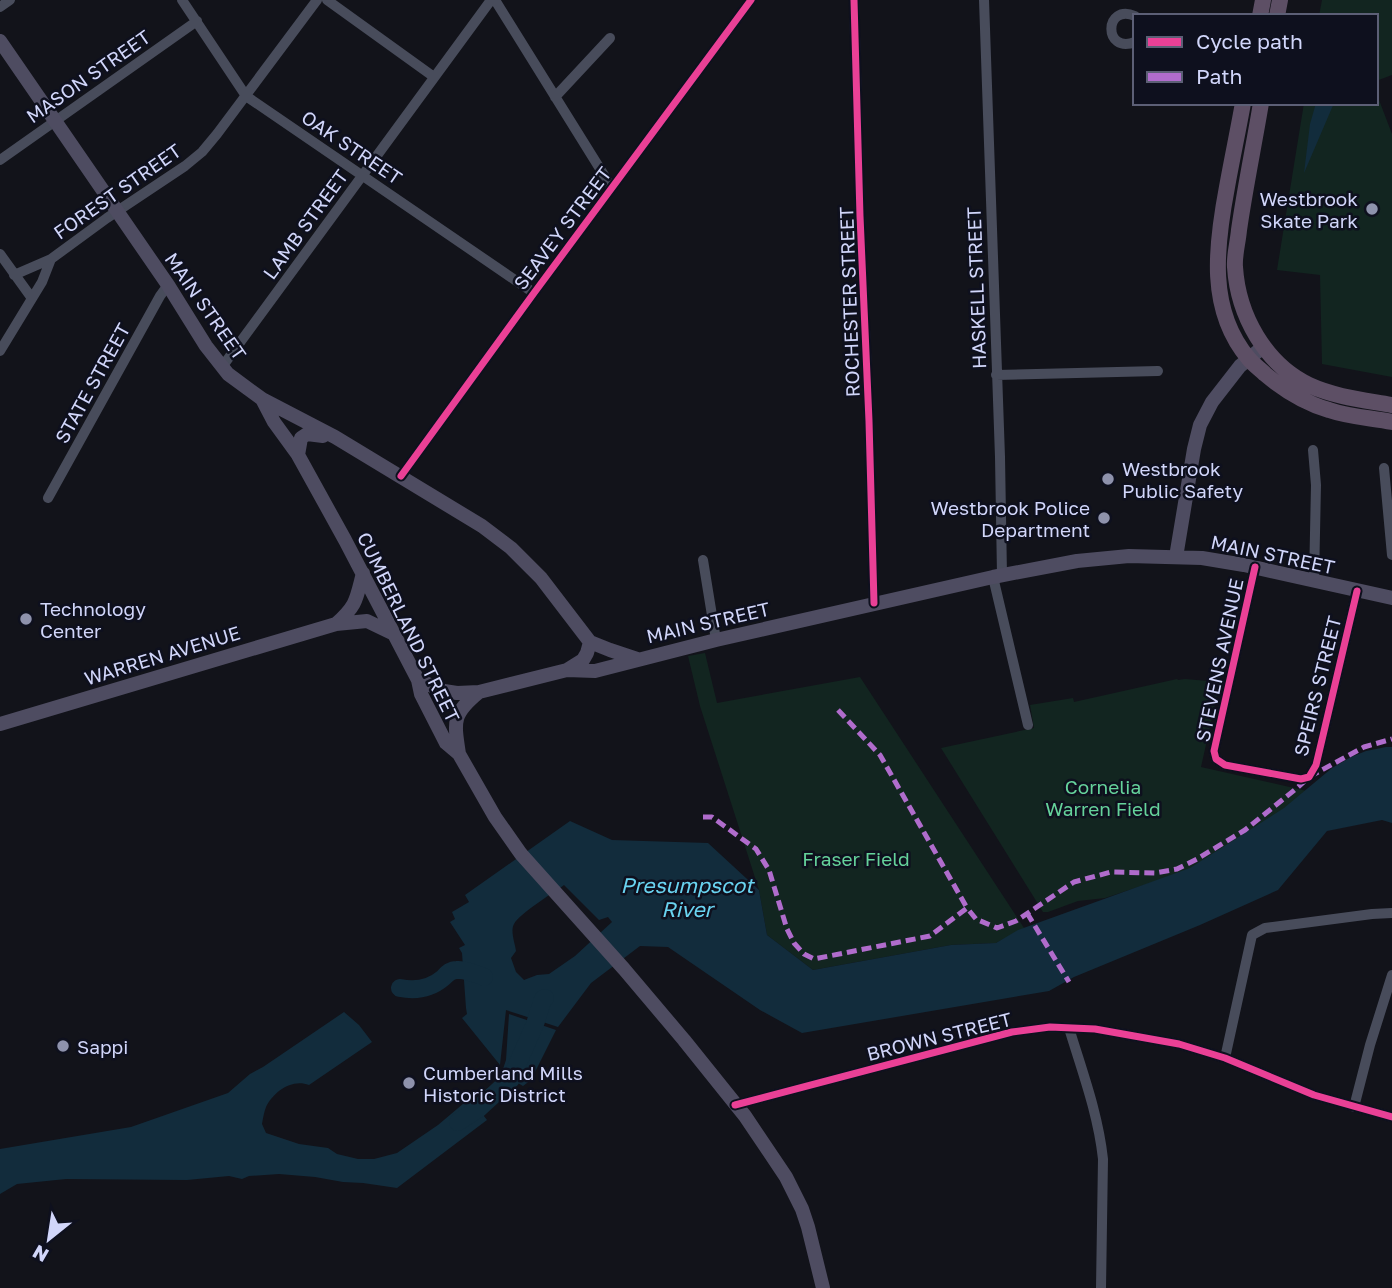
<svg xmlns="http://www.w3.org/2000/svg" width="1392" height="1288" viewBox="0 0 1392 1288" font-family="'Golos Text',sans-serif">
<rect width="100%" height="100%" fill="#12131a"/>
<path fill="#122520" d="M 1322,0 L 1392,0 L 1392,75 L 1376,81 L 1376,16 L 1319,16 Z
M 1376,92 L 1392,134 L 1392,377 L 1322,364 L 1320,275 L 1277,270 L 1304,103 L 1376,103 Z
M 705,653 L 717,703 L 860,677 L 1024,928 L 996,943 L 951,945 L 813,970 L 767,935 L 759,890 L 700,706 L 688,656 Z
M 1177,679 L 1178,680 L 1185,679 L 1220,682 L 1201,767 L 1307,791 L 1234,855 L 1105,898 L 1078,901 L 1048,912 L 1043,912 L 941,748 L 1034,728 L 1030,705 L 1073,698 L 1074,702 Z"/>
<path fill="#122c3c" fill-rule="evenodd" d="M 1316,103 L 1334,103 L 1304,173 L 1310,124 Z
M 1386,747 L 1392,747 L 1392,823 L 1382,820 L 1327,831 L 1278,890 L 1200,925 L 1074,977 L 1049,991 L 802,1033 L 760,1010 L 668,947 L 640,946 L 591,983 L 558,1027 L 506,1010 L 500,1065 L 462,1018 L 467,1014 L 466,1008 L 462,953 L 459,948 L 465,945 L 450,922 L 455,919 L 452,912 L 469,902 L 465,895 L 570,821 L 612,840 L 708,843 L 759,890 L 767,935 L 813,970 L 951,945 L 996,943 L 1018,930 L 1190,868 L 1284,808 L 1332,768 L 1351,757 L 1366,751 ZM 564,885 L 599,920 L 608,917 L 612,922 L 575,956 L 549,974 L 537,975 L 524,980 L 516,972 L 511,958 L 516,951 C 515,943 510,931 514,924 C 520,913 553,893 564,885 Z
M 344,1012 L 359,1025 L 372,1042 L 309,1085 C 292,1078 273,1092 266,1107 C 264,1112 263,1118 262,1124 L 266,1133 L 299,1144 L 328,1148 L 337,1154 L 358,1159 L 374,1159 L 397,1153 L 438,1125 L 470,1098 L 487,1120 L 397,1188 L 363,1183 L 343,1182 L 315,1177 L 279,1174 L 249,1176 L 242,1179 L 229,1176 L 187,1180 L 66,1179 L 17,1184 L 0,1194 L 0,1149 L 131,1127 L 228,1093 L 250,1074 L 263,1067 Z
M 509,1014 L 556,1030 L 531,1080 L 523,1086 L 511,1079 L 503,1069 L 506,1060 Z"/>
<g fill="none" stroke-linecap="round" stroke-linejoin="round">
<path stroke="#122c3c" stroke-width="18" d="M 400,988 C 415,991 430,989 443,978 C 447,974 450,970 457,970 C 466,969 476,974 484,977
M 458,1122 L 478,1109 L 511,1079 L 535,1024 L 543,999 L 545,998"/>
<path stroke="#484c5b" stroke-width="10" d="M 182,0 L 246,96 L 534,293
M 327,0 L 434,77
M 495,0 L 612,188
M 854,0 L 860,216 L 869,421 L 874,603
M 984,0 L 1000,457 L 1002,575
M 0,7 L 10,0
M 1135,42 C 1103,54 1104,3 1135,16
M 555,97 L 610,38
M 0,160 L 197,21
M 0,254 L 31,297
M 14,275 L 51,259
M 0,351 L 42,282 L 51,259 L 107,218 L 185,166 L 202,152 L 217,134 L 317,0
M 222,367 L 491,0
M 996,375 L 1158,371
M 1313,450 L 1316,485 L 1314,581
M 1384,468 L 1392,555
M 401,476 L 534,293 L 751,0
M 48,498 L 160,296 L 168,285
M 703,560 L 716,640
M 1255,567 L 1214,751 L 1216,759 L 1225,765 L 1301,779 L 1309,777 L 1316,765 L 1321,744 L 1357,591
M 993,577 L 1028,725
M 1069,1028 C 1082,1071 1098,1113 1103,1159 L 1101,1288
M 1225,1058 L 1252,935 L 1265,928 L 1273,927 L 1372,914 L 1392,913
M 735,1105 L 1012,1032 L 1050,1027 L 1095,1029 L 1179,1044 L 1225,1058 L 1314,1095 L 1392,1117
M 1354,1107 L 1370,1045 L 1392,975"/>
<path stroke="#4e4c61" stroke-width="14" d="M 0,41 L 168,285 L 206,346 L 228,374 L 262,399 L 335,437 L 482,526 L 511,548 L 541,578 L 590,642 L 610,650 L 637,659
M 262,399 L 274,422 L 298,455 L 345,540 L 418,680 L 421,694 L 446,743 L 459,754 L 495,817 L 521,854 L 624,969 L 684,1040 L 745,1116 L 786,1177 L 802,1209 L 808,1227 L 823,1288
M 298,455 L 301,438 L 307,434 L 323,436
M 1176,557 L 1194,449 L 1200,425 L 1212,402 L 1240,366 L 1263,347
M 336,624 C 357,605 356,600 363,573
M 567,670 L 595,671 L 716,640 L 993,577 L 1077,561 L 1129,556 L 1202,558 L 1244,565 L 1392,598
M 418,680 L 444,691 L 457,693 L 479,692 L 567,670 L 583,660 L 587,653 L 590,642
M 0,724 L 336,624 L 367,621 L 394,634
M 459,754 C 454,721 452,714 479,692"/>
<path stroke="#5d4f65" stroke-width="16" d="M 1260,16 L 1263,0
M 1277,16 L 1280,0
M 1243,103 C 1238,131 1232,159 1227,187 C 1216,245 1207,310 1249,359 C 1254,365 1260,369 1265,374 C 1284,390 1305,403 1329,410 C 1349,417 1372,418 1392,422
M 1261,103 C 1254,145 1245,188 1239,230 C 1238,242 1234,256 1235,267 C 1238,315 1265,364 1309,385 C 1335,397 1364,400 1392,405"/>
<path stroke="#b06ccc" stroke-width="5" stroke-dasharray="10 5" stroke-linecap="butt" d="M 838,710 L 880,755 L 967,908
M 703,817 L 712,817 L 756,849 L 769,870 L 787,929 L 794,943 L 804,954 L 814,959 L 930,936 L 967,908 L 976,919 L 997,928 L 1016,921 L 1074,882 L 1111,872 L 1155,873 L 1177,869 L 1197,859 L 1245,830 L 1297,788 L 1309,777 L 1364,747 L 1392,739
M 1027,913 L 1069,982"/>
<defs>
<path id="cycleway" d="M 854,0 L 860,216 L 869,421 L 874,603
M 401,476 L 534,293 L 751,0
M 1255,567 L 1214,751 L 1216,759 L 1225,765 L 1301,779 L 1309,777 L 1316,765 L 1321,744 L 1357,591
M 735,1105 L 1012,1032 L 1050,1027 L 1095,1029 L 1179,1044 L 1225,1058 L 1314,1095 L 1392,1117"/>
</defs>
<use href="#cycleway" stroke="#0e101e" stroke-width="11"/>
<use href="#cycleway" stroke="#ea4096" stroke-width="7"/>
</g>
<g fill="#8e92ac" stroke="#0e101e" stroke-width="2.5">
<circle cx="1372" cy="209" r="7"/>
<circle cx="1108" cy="479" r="7"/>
<circle cx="1104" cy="518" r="7"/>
<circle cx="26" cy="619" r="7"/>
<circle cx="63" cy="1046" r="7"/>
<circle cx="409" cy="1083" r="7"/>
</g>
<g text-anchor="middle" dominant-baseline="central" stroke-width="5" stroke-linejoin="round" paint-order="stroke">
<g font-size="19" fill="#d1d6fa" stroke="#0e101e">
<text transform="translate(88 76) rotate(-35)">MASON STREET</text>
<text transform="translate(352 147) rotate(34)">OAK STREET</text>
<text transform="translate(117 191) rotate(-35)">FOREST STREET</text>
<text transform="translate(305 224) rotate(-54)">LAMB STREET</text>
<text transform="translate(562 228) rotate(-53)">SEAVEY STREET</text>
<text transform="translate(976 288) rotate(-92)">HASKELL STREET</text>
<text transform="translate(849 302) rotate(-92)">ROCHESTER STREET</text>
<text transform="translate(206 306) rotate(55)">MAIN STREET</text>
<text transform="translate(92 383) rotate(-61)">STATE STREET</text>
<text transform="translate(1273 554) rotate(12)">MAIN STREET</text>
<text transform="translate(708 622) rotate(-13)">MAIN STREET</text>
<text transform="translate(409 627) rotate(64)">CUMBERLAND STREET</text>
<text transform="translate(162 655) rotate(-17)">WARREN AVENUE</text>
<text transform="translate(1219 660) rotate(-78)">STEVENS AVENUE</text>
<text transform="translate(1317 686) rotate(-76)">SPEIRS STREET</text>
<text transform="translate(939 1036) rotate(-14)">BROWN STREET</text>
</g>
<g font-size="19" fill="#d1d6fa" stroke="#0e101e" text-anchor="start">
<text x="1358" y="198" text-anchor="end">Westbrook<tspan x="1358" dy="22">Skate Park</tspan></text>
<text x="1122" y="468">Westbrook<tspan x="1122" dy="22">Public Safety</tspan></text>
<text x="1090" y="507" text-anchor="end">Westbrook Police<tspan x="1090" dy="22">Department</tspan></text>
<text x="40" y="608">Technology<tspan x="40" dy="22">Center</tspan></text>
<text x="77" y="1046">Sappi</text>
<text x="423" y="1072">Cumberland Mills<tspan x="423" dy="22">Historic District</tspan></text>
</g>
<g font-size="19" fill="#65d29b" stroke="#0e101e">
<text x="1103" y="786">Cornelia<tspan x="1103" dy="22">Warren Field</tspan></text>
<text x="856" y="858">Fraser Field</text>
</g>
<g font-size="21" font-style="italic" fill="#69d3f0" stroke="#0e101e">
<text x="687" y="885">Presumpscot<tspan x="687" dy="24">River</tspan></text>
</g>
</g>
<rect x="1133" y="14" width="245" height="91" fill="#0e101e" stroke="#5c5f76" stroke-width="2"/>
<rect x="1147" y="37" width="35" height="10" fill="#ea4096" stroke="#5c5f76" stroke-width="2"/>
<text x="1196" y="49" font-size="21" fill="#d1d6fa">Cycle path</text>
<rect x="1147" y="72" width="35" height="10" fill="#b06ccc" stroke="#5c5f76" stroke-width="2"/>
<text x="1196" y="84" font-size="21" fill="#d1d6fa">Path</text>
<g transform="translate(49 1239) rotate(210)" stroke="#0e101e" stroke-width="5" paint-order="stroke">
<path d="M0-5L12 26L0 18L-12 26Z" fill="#d1d6fa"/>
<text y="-10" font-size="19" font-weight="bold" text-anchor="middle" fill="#d1d6fa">N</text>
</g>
</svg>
